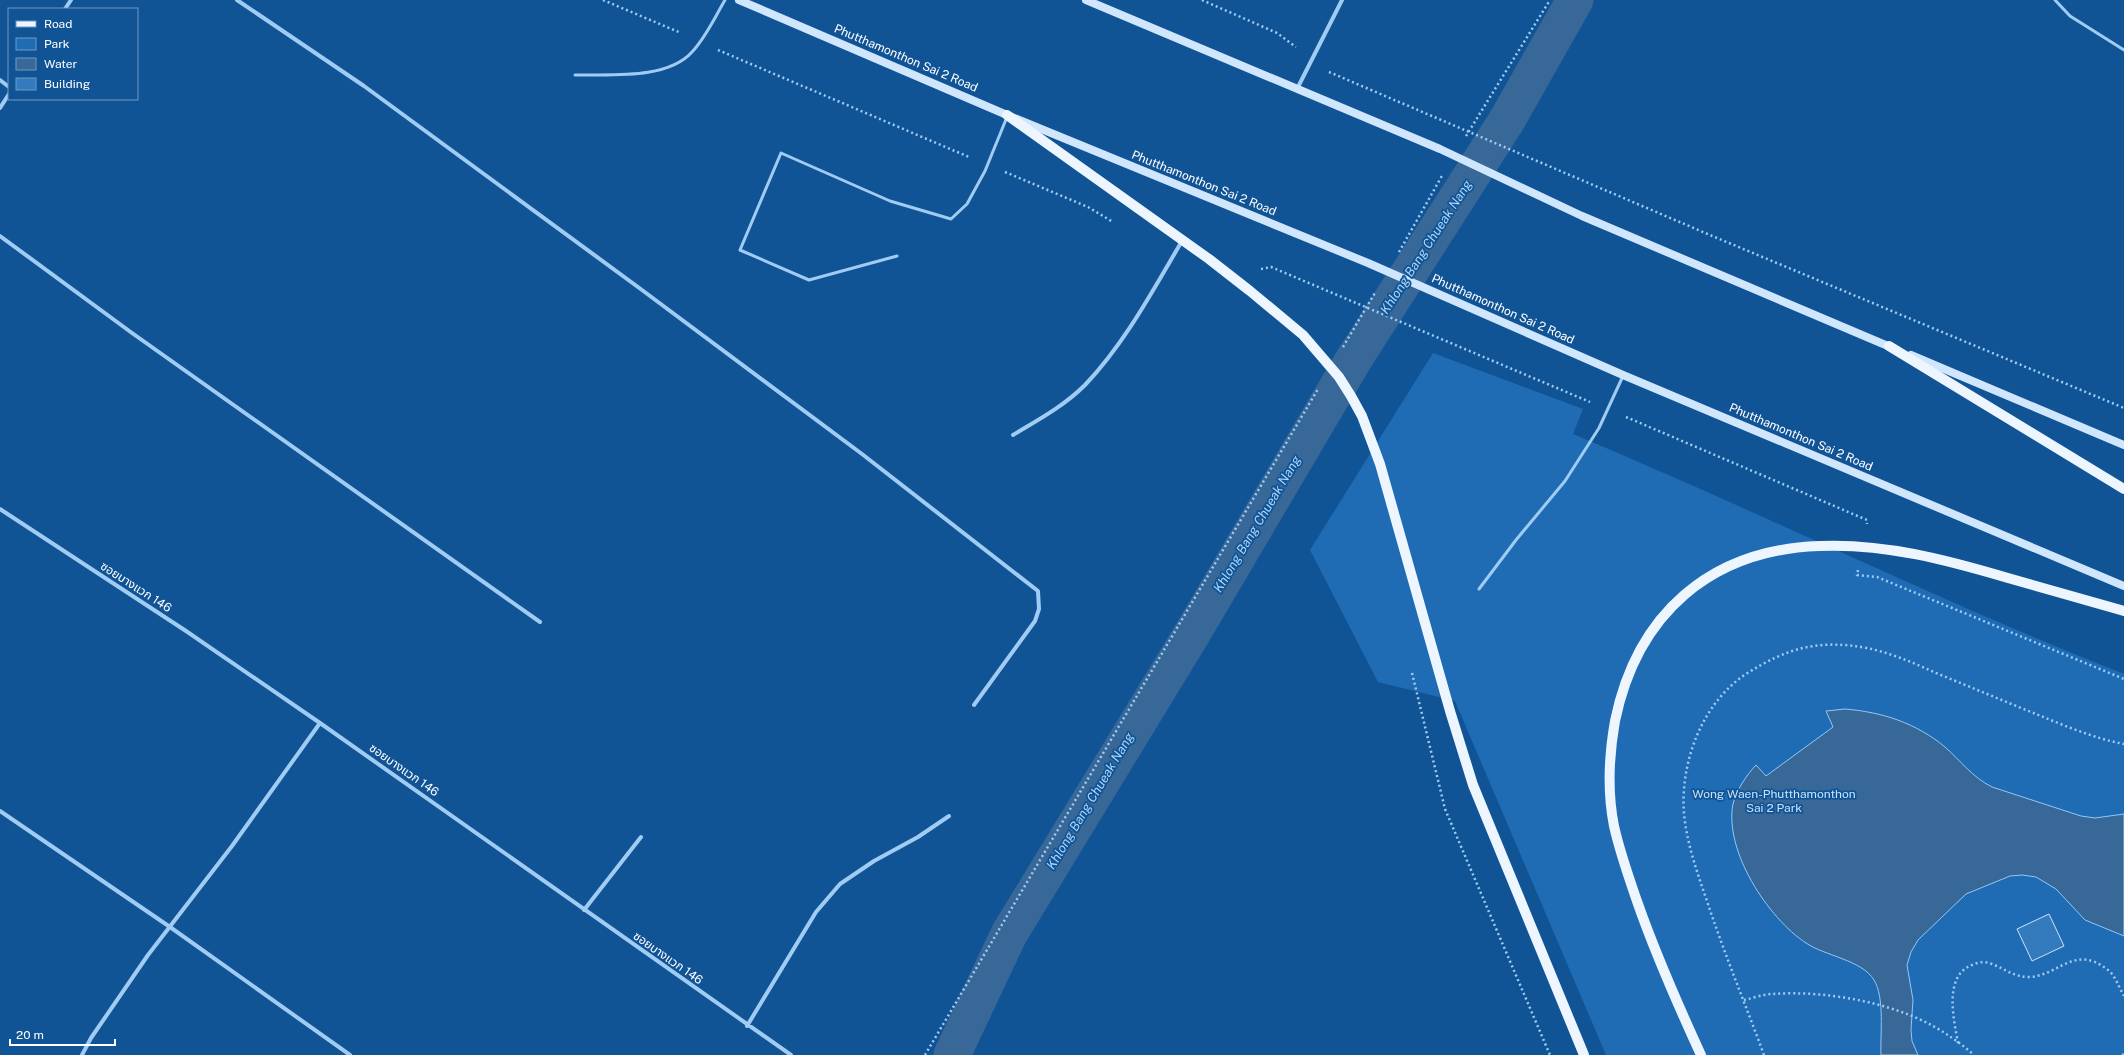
<svg xmlns="http://www.w3.org/2000/svg" width="2124" height="1055" viewBox="0 0 2124 1055" font-family="'Public Sans','Noto Sans Thai',sans-serif">
<rect width="100%" height="100%" fill="#115496"/>
<path fill="#1f6cb4" d="M 1433,353 L 1583,409 L 1573,434 C 1758,511 1938,601 2124,674 L 2124,1055 L 1606,1055 L 1455,701 L 1378,682 L 1310,550 Z"/>
<path fill="#386898" stroke="#92c8f7" d="M 1845,709 C 1882,712 1916,723 1945,747 C 1961,761 1972,777 1992,787 L 2081,816 L 2095,818 L 2124,814 L 2124,936 L 2085,920 L 2056,889 L 2036,877 L 2022,875 L 2010,876 L 1966,894 L 1918,940 L 1911,952 L 1907,965 L 1913,1000 L 1911,1030 L 1912,1041 L 1918,1055 L 1881,1055 C 1880,1034 1885,998 1874,980 C 1862,960 1825,956 1806,943 C 1768,918 1724,851 1733,804 C 1737,789 1746,776 1756,765 L 1766,776 L 1833,727 L 1826,711 Z"/>
<g fill="none" stroke-linecap="round" stroke-linejoin="round">
<path stroke="#386898" stroke-width="37" d="M 952,1055 L 1009,934 L 1193,632 L 1354,359 L 1507,120 L 1575,0"/>
</g>
<path fill="#347bbd" stroke="#c8e4fe" d="M 2049,914 L 2064,946 L 2032,961 L 2017,929 Z"/>
<g fill="none" stroke-linecap="round" stroke-linejoin="round">
<path stroke="#a0ccf4" stroke-width="2.5" stroke-dasharray="2 3" stroke-linecap="butt" d="M 603,0 L 681,33
M 1202,0 L 1277,33 L 1296,47
M 718,50 L 969,157
M 1329,72 L 1717,238 L 2124,408
M 1466,136 L 1550,0
M 1005,172 L 1088,207 L 1113,222
M 1399,252 L 1443,174
M 1261,269 L 1271,267 L 1590,402
M 1343,347 L 1376,291
M 1626,417 L 1867,520 L 1867,524
M 1858,570 L 1857,575 L 1877,577 L 2124,679
M 1412,673 L 1445,809 L 1550,1055
M 1744,1000 C 1753,998 1764,994 1773,994 C 1829,990 1906,1004 1952,1038 C 1960,1043 1967,1049 1974,1055
M 1958,1043 C 1954,1020 1943,976 1972,965 C 1978,962 1985,961 1992,964 C 2005,969 2014,977 2029,977 C 2055,976 2069,952 2095,962 C 2101,965 2108,969 2112,974 C 2117,981 2120,989 2124,996
M 925,1055 L 1318,389
M 1764,1055 C 1745,1003 1724,953 1707,901 C 1697,872 1687,844 1684,814 C 1680,762 1702,703 1746,674 C 1787,648 1818,639 1867,648 C 1891,653 1914,663 1936,673 C 1968,686 1999,699 2031,712 C 2061,724 2092,738 2124,744
M 2122,1055 L 2124,1054"/>
<path stroke="#a0ccf4" stroke-width="3" d="M 2055,0 L 2070,16 L 2124,50
M 575,75 C 610,74 667,80 692,52 C 706,37 715,17 725,0
M 897,256 L 809,280 L 740,250 L 781,153 L 890,201 L 951,219 L 967,204 L 985,171 L 1007,117
M 1479,589 L 1516,540 L 1565,481 L 1599,428 L 1623,376"/>
<path stroke="#a0ccf4" stroke-width="4" d="M 237,0 L 364,86 L 642,290 L 862,454 L 1038,591 L 1039,609 L 1035,621 L 974,705
M 65,9 L 71,0
M 0,80 L 9,87
M 1297,89 L 1342,0
M 0,108 L 9,94
M 0,236 L 132,333 L 540,622
M 1013,435 C 1038,420 1064,406 1085,385 C 1125,343 1153,290 1182,241
M 0,509 L 186,631 L 320,723 L 791,1055
M 0,811 L 170,927 L 350,1055
M 584,910 L 641,837
M 747,1026 L 816,912 L 840,884 L 874,861 L 918,837 L 949,816
M 82,1055 L 91,1038 L 148,955 L 232,846 L 320,723"/>
<path stroke="#d0e6fd" stroke-width="8" d="M 739,0 L 1007,115 L 1368,263 L 1623,375 L 2124,586
M 1086,0 L 1440,149 L 1582,216 L 1895,349
M 1911,355 L 2124,445"/>
<path stroke="#edf5ff" stroke-width="10" d="M 1007,115 L 1209,259 L 1250,291 L 1303,335 L 1339,377 L 1351,396 L 1362,416 L 1380,464 L 1450,711 L 1473,785 L 1584,1055
M 1889,346 L 2124,489
M 1701,1055 C 1678,1005 1656,955 1638,904 C 1629,878 1620,853 1614,826 C 1607,791 1609,755 1615,721 C 1637,614 1710,550 1819,546 C 1884,543 1947,560 2008,578 C 2047,589 2085,600 2124,611"/>
</g>
<g text-anchor="middle" dominant-baseline="central" stroke-width="3.5" stroke-linejoin="round" paint-order="stroke">
<g font-size="12" fill="#fff" stroke="#115496">
<text transform="translate(906 58) rotate(23)">Phutthamonthon Sai 2 Road</text>
<text transform="translate(1204 183) rotate(22)">Phutthamonthon Sai 2 Road</text>
<text transform="translate(1503 309) rotate(24)">Phutthamonthon Sai 2 Road</text>
<text transform="translate(1801 437) rotate(23)">Phutthamonthon Sai 2 Road</text>
<text transform="translate(136 587) rotate(33)">ซอยบางแวก 146</text>
<text transform="translate(404 770) rotate(35)">ซอยบางแวก 146</text>
<text transform="translate(668 958) rotate(35)">ซอยบางแวก 146</text>
</g>
<g font-size="12" fill="#c8e4fe" stroke="#115496">
<text x="1774" y="794">Wong Waen-Phutthamonthon<tspan x="1774" dy="14">Sai 2 Park</tspan></text>
</g>
<g font-size="13" font-style="italic" fill="#add5fa" stroke="#115496">
<text transform="translate(1426 247) rotate(-57)">Khlong Bang Chueak Nang</text>
<text transform="translate(1257 524) rotate(-59)">Khlong Bang Chueak Nang</text>
<text transform="translate(1090 801) rotate(-59)">Khlong Bang Chueak Nang</text>
</g>
</g>
<rect x="8" y="8" width="130" height="92" fill="#115496" stroke="#7098c0"/>
<rect x="16" y="21" width="20" height="6" fill="#edf5ff" stroke="#7098c0"/>
<text x="44" y="28" font-size="12" fill="#ffffff">Road</text>
<rect x="16" y="38" width="20" height="12" fill="#1f6cb4" stroke="#7098c0"/>
<text x="44" y="48" font-size="12" fill="#ffffff">Park</text>
<rect x="16" y="58" width="20" height="12" fill="#386898" stroke="#7098c0"/>
<text x="44" y="68" font-size="12" fill="#ffffff">Water</text>
<rect x="16" y="78" width="20" height="12" fill="#347bbd" stroke="#7098c0"/>
<text x="44" y="88" font-size="12" fill="#ffffff">Building</text>
<path d="M10 1039v6h105v-6" fill="none" stroke="#ffffff" stroke-width="2"/>
<text x="16" y="1039" font-size="12" fill="#ffffff" stroke="#115496" stroke-width="3" paint-order="stroke">20 m</text>
</svg>
